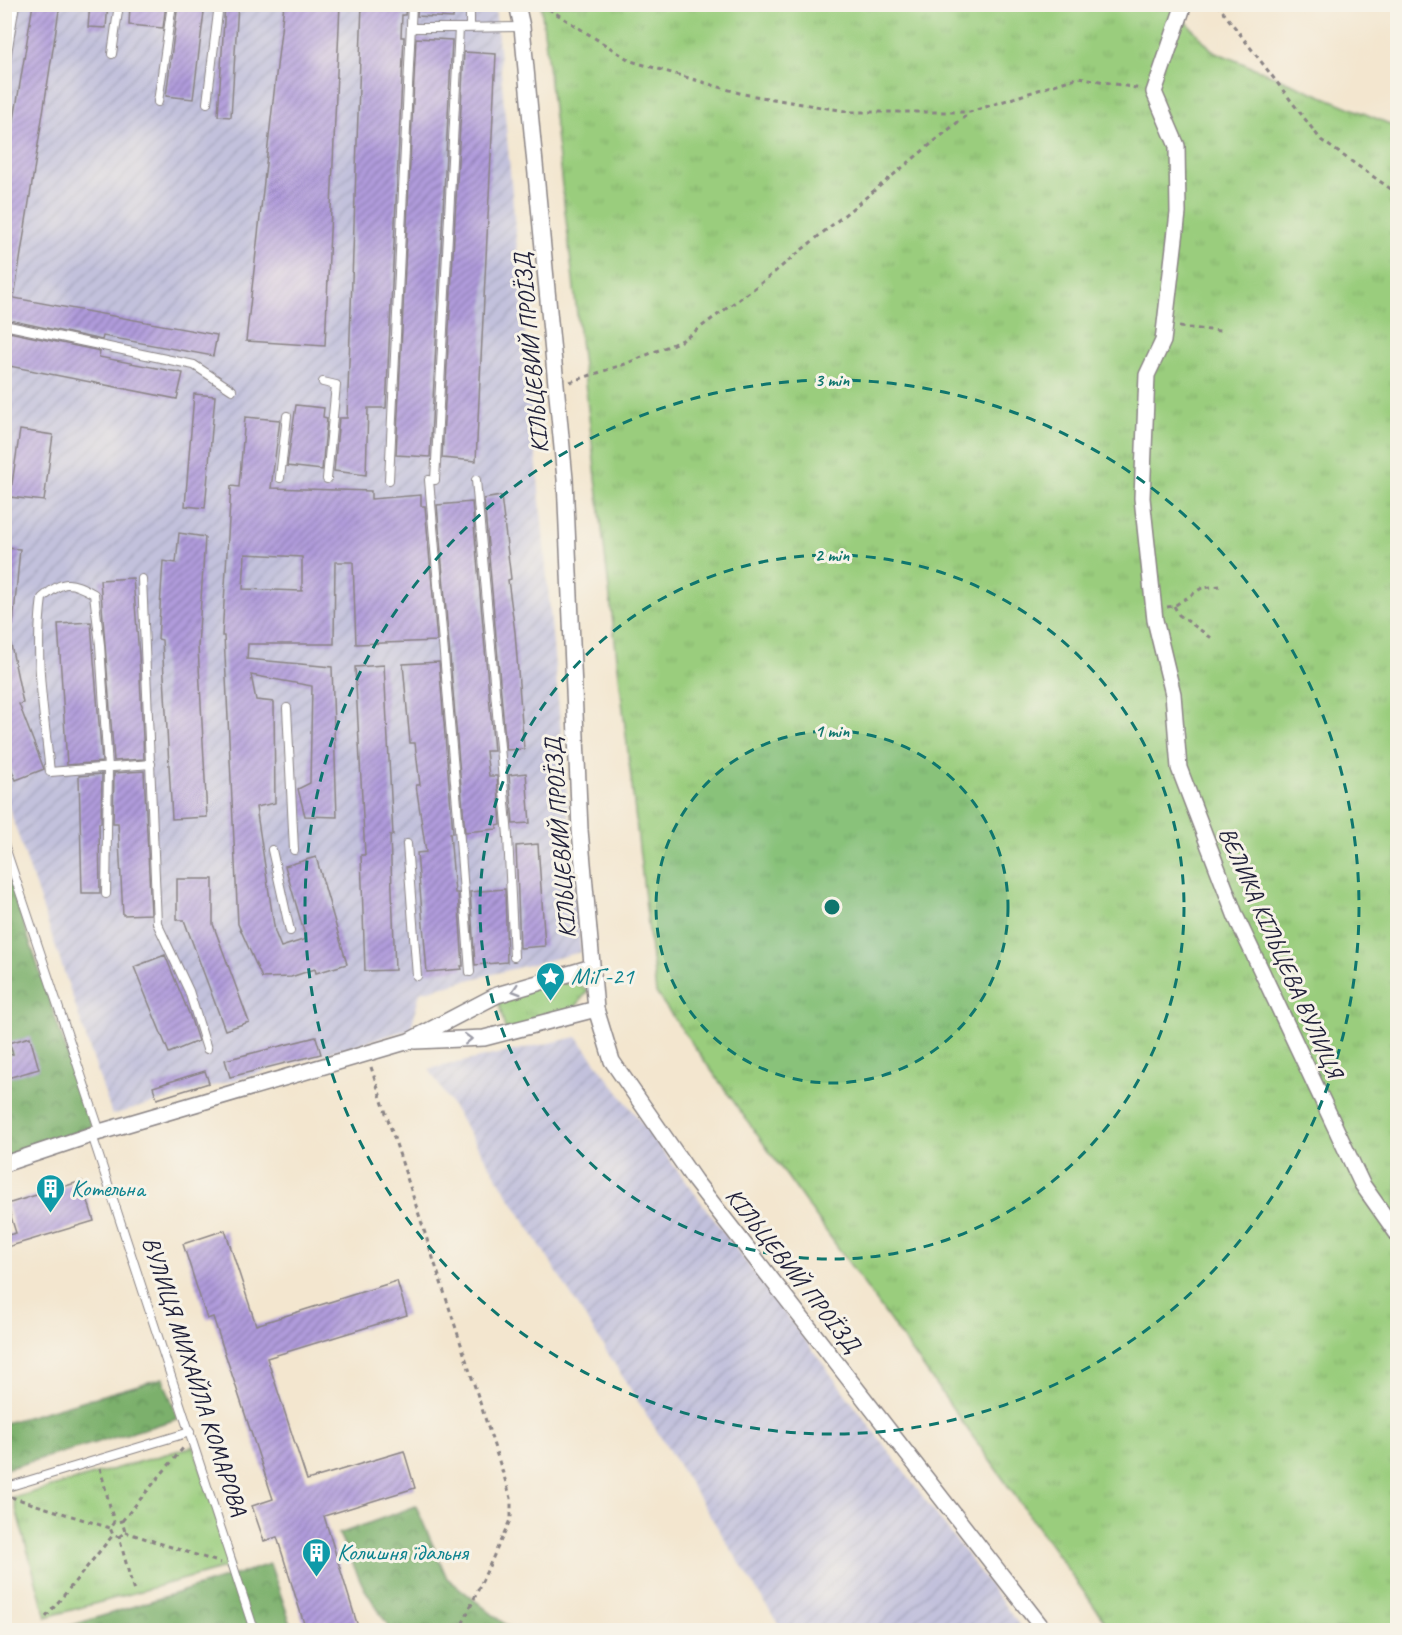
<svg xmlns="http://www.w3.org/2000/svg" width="1402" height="1635" viewBox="0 0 1402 1635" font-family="Caveat,sans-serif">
<defs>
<pattern id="industrial-furrows" width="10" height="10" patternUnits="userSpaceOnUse" patternTransform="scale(1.5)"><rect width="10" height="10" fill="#c2c1dc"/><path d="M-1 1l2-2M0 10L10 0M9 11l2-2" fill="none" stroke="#a6a6be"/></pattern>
<pattern id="grass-tufts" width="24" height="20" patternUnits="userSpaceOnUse" patternTransform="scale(1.5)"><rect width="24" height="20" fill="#9acd7d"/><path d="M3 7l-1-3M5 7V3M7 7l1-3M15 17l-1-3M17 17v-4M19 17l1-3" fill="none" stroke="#84b06d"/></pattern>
<pattern id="forest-crowns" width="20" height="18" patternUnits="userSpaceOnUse" patternTransform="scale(1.5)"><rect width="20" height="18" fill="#7bb06c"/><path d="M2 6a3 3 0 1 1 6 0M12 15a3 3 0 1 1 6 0" fill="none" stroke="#648f5a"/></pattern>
<pattern id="building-hatch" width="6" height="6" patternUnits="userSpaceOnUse" patternTransform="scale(1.5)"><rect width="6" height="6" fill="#b09bdb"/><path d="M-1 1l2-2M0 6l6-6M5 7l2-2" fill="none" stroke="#8f7eb3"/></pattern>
</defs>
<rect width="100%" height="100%" fill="#f7f3e8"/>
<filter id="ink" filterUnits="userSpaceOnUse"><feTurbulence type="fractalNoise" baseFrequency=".0167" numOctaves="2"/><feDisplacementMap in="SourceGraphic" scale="12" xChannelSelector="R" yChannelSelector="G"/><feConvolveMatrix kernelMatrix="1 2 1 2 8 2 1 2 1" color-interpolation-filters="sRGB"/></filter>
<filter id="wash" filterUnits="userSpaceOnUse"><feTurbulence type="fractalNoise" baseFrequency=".008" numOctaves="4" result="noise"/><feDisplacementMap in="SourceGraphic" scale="24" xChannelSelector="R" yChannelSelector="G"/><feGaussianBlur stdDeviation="1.35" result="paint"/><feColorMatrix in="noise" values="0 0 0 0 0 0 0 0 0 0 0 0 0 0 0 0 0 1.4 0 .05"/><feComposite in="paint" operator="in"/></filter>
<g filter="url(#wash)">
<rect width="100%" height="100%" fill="#f3e6cf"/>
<path fill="url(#industrial-furrows)" d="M 4,5 L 495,5 L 581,952 L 420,992 L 411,1029 L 112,1115 L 5,796 Z
M 577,1037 L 1023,1630 L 782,1630 L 429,1069 Z"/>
<path fill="url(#grass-tufts)" stroke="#5e785c" stroke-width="1.5" d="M 541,5 L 1185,5 L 1182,17 L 1213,51 L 1397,127 L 1397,1630 L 1111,1630 L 656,993 Z
M 562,976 L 588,990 L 569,1016 L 506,1033 L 497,995 Z
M 194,1446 L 232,1566 L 46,1617 L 13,1498 Z"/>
<path fill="url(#forest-crowns)" stroke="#4e6954" stroke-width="1.5" d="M 4,865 L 92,1127 L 4,1157 Z
M 163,1378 L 178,1419 L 5,1469 L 5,1423 Z
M 416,1506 L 447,1578 L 512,1630 L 391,1630 L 364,1588 L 339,1534 Z
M 270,1564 L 293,1630 L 57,1630 Z"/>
<g id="blocks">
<path fill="url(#building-hatch)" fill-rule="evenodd" d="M 33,4 L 60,4 L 14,298 L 217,335 L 213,356 L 103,336 L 102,340 L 4,319 L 4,181 Z
M 90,4 L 108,4 L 106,28 L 88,27 Z
M 130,4 L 166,4 L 163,28 L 129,25 Z
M 178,4 L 205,4 L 193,99 L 166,96 Z
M 225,4 L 238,4 L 231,117 L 218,116 Z
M 284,4 L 340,4 L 325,346 L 246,341 Z
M 362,4 L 406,4 L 405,15 L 402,15 L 401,37 L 404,37 L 386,408 L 368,408 L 366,475 L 334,471 L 339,418 L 347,418 Z
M 418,4 L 454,4 L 453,18 L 417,16 Z
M 416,38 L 452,40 L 430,457 L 396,455 Z
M 464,52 L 496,54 L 476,461 L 442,458 Z
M 4,331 L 100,351 L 99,357 L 183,373 L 177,399 L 4,365 Z
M 194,394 L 215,396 L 205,508 L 185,506 Z
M 296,405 L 324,408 L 323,417 L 327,418 L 322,470 L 287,466 Z
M 245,417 L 280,420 L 271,488 L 371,491 L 371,499 L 421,495 L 421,506 L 425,506 L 437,641 L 356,644 L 353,562 L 335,562 L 334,644 L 248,644 L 247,659 L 332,667 L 337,817 L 305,816 L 298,789 L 310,783 L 312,686 L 251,675 L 256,700 L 274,702 L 275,803 L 256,807 L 275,932 L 281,947 L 306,939 L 285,866 L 316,857 L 347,964 L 316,973 L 315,969 L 291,977 L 262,978 L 238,924 L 224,636 L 222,636 L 231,486 L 239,487 ZM 245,554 L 302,557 L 302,591 L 243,589 Z
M 20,430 L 53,435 L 44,501 L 10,497 Z
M 501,496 L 511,579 L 508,580 L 515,632 L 524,749 L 506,750 L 484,500 L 484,499 Z
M 472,502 L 494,751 L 486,751 L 489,776 L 497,776 L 501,825 L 497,826 L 497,829 L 465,832 L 437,505 Z
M 179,533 L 205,537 L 198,647 L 207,817 L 172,819 L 162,640 L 158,639 L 163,561 L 176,563 Z
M 4,548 L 20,549 L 13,625 L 4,624 Z
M 133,578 L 139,656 L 144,759 L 114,761 L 100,580 Z
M 91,622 L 102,762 L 67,765 L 58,624 Z
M 10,640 L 23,703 L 19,704 L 44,769 L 16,780 L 4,752 L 4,641 Z
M 439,662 L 453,833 L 450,833 L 455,893 L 458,893 L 463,966 L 461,966 L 462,969 L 427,972 L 417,853 L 426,852 L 416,785 L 420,785 L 415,743 L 410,743 L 403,664 Z
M 384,665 L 393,835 L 390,835 L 395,970 L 365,971 L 361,855 L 365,855 L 355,667 Z
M 144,771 L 151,914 L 123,915 L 118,823 L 113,823 L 114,773 Z
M 526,773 L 530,823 L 513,824 L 509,775 Z
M 102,774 L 101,823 L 99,823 L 100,893 L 82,893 L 79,776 Z
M 538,844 L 545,946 L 520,948 L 516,846 Z
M 177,879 L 213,879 L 213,924 L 249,1022 L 225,1030 L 184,920 L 177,920 Z
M 505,889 L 507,962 L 475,965 L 470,892 Z
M 165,955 L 190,1016 L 198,1041 L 169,1053 L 134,967 Z
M 30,1037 L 39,1069 L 4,1079 L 4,1057 L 13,1054 L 9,1043 Z
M 316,1037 L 321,1054 L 230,1077 L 225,1060 Z
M 205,1071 L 209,1083 L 157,1099 L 153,1087 Z
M 82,1181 L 94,1221 L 4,1248 L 4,1236 L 16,1233 L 7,1204 Z
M 225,1230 L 256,1325 L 397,1281 L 407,1315 L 267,1358 L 307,1480 L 404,1451 L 415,1488 L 324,1516 L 359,1630 L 306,1630 L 277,1537 L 264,1541 L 252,1506 L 273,1499 L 213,1317 L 207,1319 L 183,1244 Z"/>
</g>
</g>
<g filter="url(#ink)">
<use href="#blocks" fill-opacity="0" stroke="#8a8485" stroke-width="1.5"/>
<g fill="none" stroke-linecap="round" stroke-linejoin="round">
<defs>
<path id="service" d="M 411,28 L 459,28 L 435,480
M 459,28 L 522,27
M 470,28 L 470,4
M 112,54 L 119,4
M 4,72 L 15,4
M 158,102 L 172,4
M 207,103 L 219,4
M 4,325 L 194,365 L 232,390
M 323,382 L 336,385 L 327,479
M 280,478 L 287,416
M 389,480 L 412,4
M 429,480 L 460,840 L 470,972
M 476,480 L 508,836 L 514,957
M 142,579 L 157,923 L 189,991 L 207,1049
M 287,708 L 294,850
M 4,844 L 100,1132
M 407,844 L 417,976
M 272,850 L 290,931
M 106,894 L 108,768 L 100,645 L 94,594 C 69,580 64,580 42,598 C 34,656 44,714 50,772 L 151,764
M 92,1135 L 254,1630
M 4,1488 L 190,1432"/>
<path id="minor" d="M 517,4 L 522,27 L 565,479 L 580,830 L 596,1009 L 612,1061 L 695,1181 L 1044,1630
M 1184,4 L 1154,92 L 1177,146 L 1178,213 L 1163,341 L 1147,375 L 1142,498 L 1155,620 L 1173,694 L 1179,768 L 1236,917 L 1362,1184 L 1398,1235
M 415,1041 L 484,1038 L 596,1009
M 4,1164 L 100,1132 L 409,1041 L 497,995 L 592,967"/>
</defs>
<use href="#service" stroke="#8a8485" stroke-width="10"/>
<use href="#minor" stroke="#8a8485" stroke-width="18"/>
<path stroke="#8a8485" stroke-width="3" stroke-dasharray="4.5 4.5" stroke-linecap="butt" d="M 541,4 L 631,61 L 743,94 L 851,112 L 970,112 L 1079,77 L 1141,89
M 1217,4 L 1321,140 L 1398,194
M 1179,327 L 1220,331
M 570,382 L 625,364 L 683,340 L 760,284 L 969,113
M 1174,606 L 1179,615 L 1213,639
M 1167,607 L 1174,606 L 1202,588 L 1221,586
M 371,1067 L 511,1498 L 511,1518 L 463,1623 L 457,1630
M 100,1468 L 114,1522
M 11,1497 L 110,1528
M 122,1521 L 184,1447
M 125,1532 L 221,1563
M 119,1537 L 125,1532 L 122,1521 L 114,1522 L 110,1528 L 113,1535 L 119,1537 L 134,1592
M 46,1617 L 113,1535
M 463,1623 L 470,1630"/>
<use href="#service" stroke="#fff" stroke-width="8"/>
<use href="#minor" stroke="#fff" stroke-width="15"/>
</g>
<defs><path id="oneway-chevron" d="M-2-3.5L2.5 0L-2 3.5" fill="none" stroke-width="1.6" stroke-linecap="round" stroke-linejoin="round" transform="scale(1.5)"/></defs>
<g stroke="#9c9ca7">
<use href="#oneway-chevron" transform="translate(516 990) rotate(163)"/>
<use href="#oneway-chevron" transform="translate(468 1039) rotate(-2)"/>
</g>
</g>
<circle cx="832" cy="907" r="176" fill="#0f766e" fill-opacity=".12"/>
<g fill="none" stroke="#0f766e" stroke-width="3" stroke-dasharray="10 8">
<circle cx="832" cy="907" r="176"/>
<circle cx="832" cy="907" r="352"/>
<circle cx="832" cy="907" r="527"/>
</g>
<defs>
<symbol id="sight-pin" viewBox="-11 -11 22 30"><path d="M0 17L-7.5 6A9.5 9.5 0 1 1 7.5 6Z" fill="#0f9aa8" stroke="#f7f3e8"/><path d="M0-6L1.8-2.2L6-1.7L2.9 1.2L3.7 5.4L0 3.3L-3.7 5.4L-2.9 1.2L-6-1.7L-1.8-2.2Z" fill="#fff"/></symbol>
<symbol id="building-pin" viewBox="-11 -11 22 30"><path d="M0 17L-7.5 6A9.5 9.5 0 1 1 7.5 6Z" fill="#0f9aa8" stroke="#f7f3e8"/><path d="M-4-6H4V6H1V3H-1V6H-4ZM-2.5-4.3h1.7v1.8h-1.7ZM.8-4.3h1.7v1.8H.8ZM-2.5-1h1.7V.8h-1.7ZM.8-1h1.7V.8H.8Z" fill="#fff"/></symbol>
</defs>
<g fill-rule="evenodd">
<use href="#sight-pin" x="534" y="960" width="33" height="45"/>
<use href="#building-pin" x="34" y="1172" width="33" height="45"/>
<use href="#building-pin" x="300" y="1536" width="33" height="45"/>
</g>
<g text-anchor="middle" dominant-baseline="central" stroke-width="6" stroke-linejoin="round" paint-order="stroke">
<g font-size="24" fill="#22223b" stroke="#f7f3e8">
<text transform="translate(531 353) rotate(-95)">КІЛЬЦЕВИЙ ПРОЇЗД</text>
<text transform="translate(560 838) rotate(-94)">КІЛЬЦЕВИЙ ПРОЇЗД</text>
<text transform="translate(1281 952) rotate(66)">ВЕЛИКА КІЛЬЦЕВА ВУЛИЦЯ</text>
<text transform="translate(793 1270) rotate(52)">КІЛЬЦЕВИЙ ПРОЇЗД</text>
<text transform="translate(195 1376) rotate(72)">ВУЛИЦЯ МИХАЙЛА КОМАРОВА</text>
</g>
<g font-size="24" fill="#0d838f" stroke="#f7f3e8" text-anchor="start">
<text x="571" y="976">МіГ-21</text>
<text x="71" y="1188">Котельна</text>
<text x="337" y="1552">Колишня їдальня</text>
</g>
</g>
<circle cx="832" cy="907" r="9" fill="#0f766e" stroke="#f7f3e8" stroke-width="3"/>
<g font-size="18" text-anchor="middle" font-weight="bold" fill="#0f766e" stroke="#f7f3e8" stroke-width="6" stroke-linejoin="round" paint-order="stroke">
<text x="832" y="386">3 min</text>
<text x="832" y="561">2 min</text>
<text x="832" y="737">1 min</text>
</g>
<rect width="1402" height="1635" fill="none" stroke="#f7f3e8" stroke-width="24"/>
</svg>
